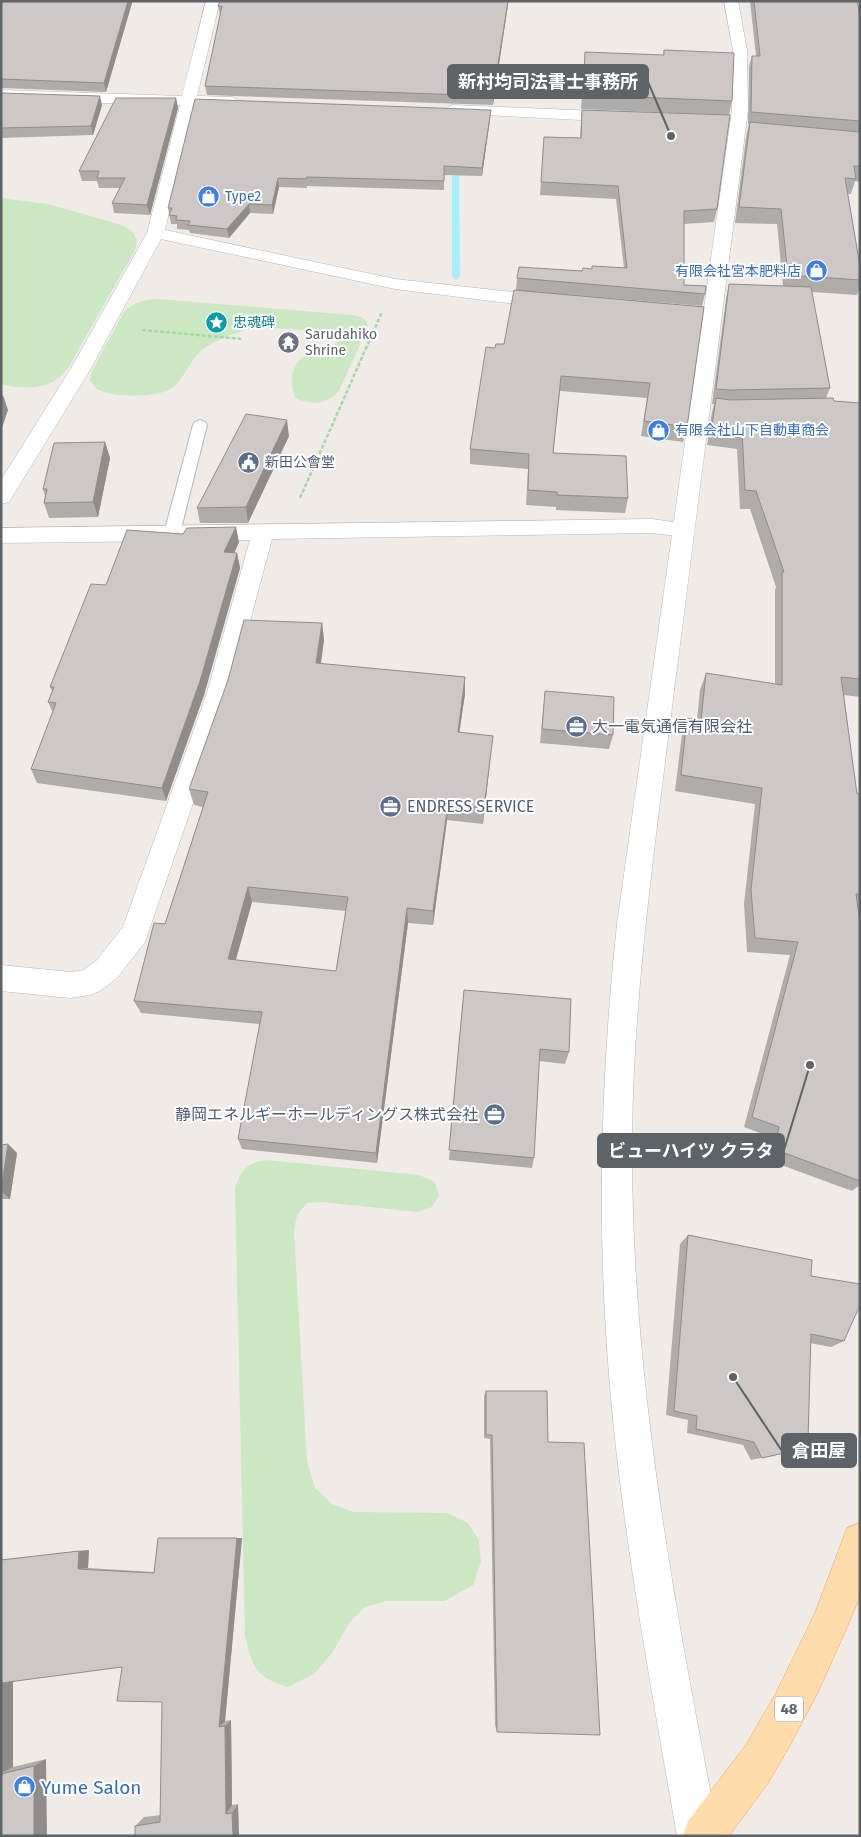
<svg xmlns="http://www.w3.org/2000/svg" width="861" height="1837" viewBox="0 0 861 1837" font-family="'Fira Sans','Noto Sans JP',sans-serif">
<rect width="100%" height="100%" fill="#f0ebe6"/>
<path fill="#cbe8c2" d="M 1,198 L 48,204 L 122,225 L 132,231 L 137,240 L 135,250 L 68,368 C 64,373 58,379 53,382 C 39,389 16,389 1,384 Z
M 157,299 L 353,315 L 362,317 L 367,322 L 367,329 L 339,391 C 327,405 312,405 295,398 C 292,388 290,380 294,370 C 304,343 318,366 333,353 L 338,339 L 335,335 C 325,331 313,331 301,330 C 270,328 253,324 223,338 C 215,342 206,346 200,352 C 189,362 184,379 172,388 C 158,398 112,398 97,389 C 95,388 92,383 90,381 L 92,371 L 124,312 C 134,302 143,300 157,299 Z
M 266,1160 L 419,1175 L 435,1182 L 439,1196 L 432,1207 L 418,1212 L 322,1202 L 307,1203 L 297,1215 L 294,1230 L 307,1461 L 315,1488 L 332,1504 L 354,1512 L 447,1513 L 468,1523 L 479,1540 L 481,1562 L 473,1585 L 445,1601 L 386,1601 L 365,1607 L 350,1622 L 332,1653 L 314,1674 L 288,1687 C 255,1677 253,1668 245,1636 L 235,1188 C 242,1169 246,1164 266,1160 Z"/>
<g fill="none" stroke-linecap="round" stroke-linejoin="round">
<path fill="#a6efff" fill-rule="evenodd" d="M 452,154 L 459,156 L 460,276 L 456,279 L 452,276 Z"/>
<defs>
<path id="lane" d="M 200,420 L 205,422 L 207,425 L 180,533 L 178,537 L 172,538 L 166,537 L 164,533 L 193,425 L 195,422 Z"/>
<path id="street" d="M 206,1 L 220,1 L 197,96 L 232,97 L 237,99 L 240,102 L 237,105 L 232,107 L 195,105 L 165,230 L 395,279 L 549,296 L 555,298 L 558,302 L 555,306 L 549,308 L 395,289 L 161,239 L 90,370 L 9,502 L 1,504 L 1,480 L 70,370 L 147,233 L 180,105 L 1,100 L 1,90 L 182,96 Z
M 453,105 L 620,112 L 626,114 L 628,117 L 626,120 L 620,122 L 448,113 L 445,110 L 448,107 Z
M 652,519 L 692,525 L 695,530 L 692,535 L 684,537 L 652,533 L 272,539 L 230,696 L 145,942 L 117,978 L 100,991 L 90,995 L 70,998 L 1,991 L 1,965 L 70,972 L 84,970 L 97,960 L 123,927 L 206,696 L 250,540 L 1,543 L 1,528 Z"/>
<path id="secondary" d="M 724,1 L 738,1 L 747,50 L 748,110 C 723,304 699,497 674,691 C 656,838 634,985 632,1134 C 630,1372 674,1604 719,1836 L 677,1836 C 649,1674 618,1512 607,1348 C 597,1206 602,1065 617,924 L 732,110 L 733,50 Z"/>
<path id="primary" d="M 860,1523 L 860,1596 L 842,1639 L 817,1694 L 789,1747 L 768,1783 L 729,1836 L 683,1836 L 688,1821 L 746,1745 L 776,1693 L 815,1613 L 847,1528 Z"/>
</defs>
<use href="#lane" stroke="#b3b8ba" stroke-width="2"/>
<use href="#street" stroke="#b3b8ba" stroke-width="1"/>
<use href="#secondary" stroke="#b4babd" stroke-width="1"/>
<use href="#primary" stroke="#f5a259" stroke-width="1"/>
<path stroke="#a4daa5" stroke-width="2.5" stroke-dasharray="4 2" stroke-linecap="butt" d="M 142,330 L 242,339
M 300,498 L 382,312"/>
<use href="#lane" fill="#fff" fill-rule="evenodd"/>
<use href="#street" fill="#fff" fill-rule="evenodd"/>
<use href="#secondary" fill="#fff" fill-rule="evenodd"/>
<use href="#primary" fill="#ffdcab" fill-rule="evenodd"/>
</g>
<path fill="#b0aca9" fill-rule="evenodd" d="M 1,1 L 132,3 L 106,92 L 1,88 Z
M 220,1 L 508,1 L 493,105 L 207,95 L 205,86 L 220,15 L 218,6 Z
M 750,1 L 857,1 L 860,15 L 860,182 L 855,181 L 851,194 L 848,194 L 860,266 L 860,286 L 857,295 L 812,292 L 830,388 L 826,398 L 834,401 L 860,403 L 860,697 L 844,695 L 857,794 L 860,794 L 860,909 L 858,909 L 860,922 L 860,1185 L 852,1191 L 765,1159 L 771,1137 L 744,1127 L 790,955 L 747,952 L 744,904 L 755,804 L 675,791 L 682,734 L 687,718 L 697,719 L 700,690 L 706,673 L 775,684 L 775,590 L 776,587 L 750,509 L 740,509 L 737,449 L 707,445 L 711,417 L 714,404 L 712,404 L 726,299 L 729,284 L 783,286 L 777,224 L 735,223 L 746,137 L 749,124 L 748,124 L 749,67 L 752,56 L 756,56 Z
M 664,50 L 732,101 L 729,115 L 581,109 L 585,52 L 663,55 Z
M 1,93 L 102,105 L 93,135 L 1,138 Z
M 176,98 L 178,108 L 150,215 L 114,213 L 112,203 L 120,188 L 99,188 L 97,181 L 82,181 L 79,171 Z
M 582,110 L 717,209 L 714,222 L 684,224 L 684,285 L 705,294 L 702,306 L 540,292 L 704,307 L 687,427 L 683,442 L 641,436 L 647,398 L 560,391 L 553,453 L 628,498 L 625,513 L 556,510 L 556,507 L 526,505 L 528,469 L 470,464 L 470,449 L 495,348 L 504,344 L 516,290 L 517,278 L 592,269 L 624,268 L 616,199 L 540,195 L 544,137 L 580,138 Z
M 490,119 L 482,176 L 444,175 L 444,190 L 307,186 L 307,188 L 279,187 L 273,214 L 250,213 L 229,238 L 190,233 L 189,230 L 177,229 L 177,224 L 171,224 L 168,208 Z
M 289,436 L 248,523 L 200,523 L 197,508 Z
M 105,442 L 110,458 L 98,517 L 49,518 L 44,503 L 45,496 L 43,489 Z
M 239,542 L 234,553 L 237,553 L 240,568 L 204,695 L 166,801 L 37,783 L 31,769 L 53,713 L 48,702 L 52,691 L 50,687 L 106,585 Z
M 322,623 L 324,640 L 321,664 L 465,677 L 465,694 L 459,732 L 493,736 L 483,824 L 447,820 L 433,925 L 408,923 L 377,1163 L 242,1149 L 238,1139 L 260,1024 L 141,1013 L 134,1001 L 165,924 L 203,807 L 194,805 L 189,789 ZM 252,902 L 346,911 L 336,971 L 236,960 Z
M 545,691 L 613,735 L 609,749 L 540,743 Z
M 464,990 L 569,1052 L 565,1064 L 539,1061 L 534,1158 L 532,1168 L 449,1160 Z
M 8,1144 L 17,1153 L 10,1199 L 1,1199 L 1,1145 Z
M 688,1235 L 811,1276 L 844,1341 L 831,1347 L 810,1343 L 808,1440 L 795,1443 L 794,1443 L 793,1451 L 751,1460 L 743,1445 L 687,1433 L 688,1420 L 666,1415 L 680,1244 Z
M 486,1391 L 548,1442 L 497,1732 L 495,1725 L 490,1439 L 484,1438 L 484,1396 Z
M 158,1538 L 242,1538 L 225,1721 L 231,1720 L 232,1805 L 238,1804 L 239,1836 L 135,1826 L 144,1817 L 161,1815 L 162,1702 L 122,1667 L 13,1681 L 13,1767 L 46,1759 L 1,1836 L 1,1560 L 79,1551 L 89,1550 L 88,1568 L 154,1572 Z"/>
<path fill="#908c8a" d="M 128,1 L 132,1 L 132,3 L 106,92 L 104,83 Z
M 508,1 L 508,5 L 493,105 L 493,96 Z
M 100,96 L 102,105 L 93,135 L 91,126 Z
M 176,98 L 178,108 L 150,215 L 147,205 Z
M 491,110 L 490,119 L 482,176 L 482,168 Z
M 278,178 L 279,187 L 273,214 L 272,205 Z
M 249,204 L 250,213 L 229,238 L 227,229 Z
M 3,395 L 8,410 L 1,431 L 1,399 Z
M 287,420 L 289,436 L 248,523 L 246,507 Z
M 105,442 L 110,458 L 98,517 L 93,502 Z
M 236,527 L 239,542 L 228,567 L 224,552 Z
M 237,553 L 240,568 L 204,695 L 166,801 L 162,788 Z
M 322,623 L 324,640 L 318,680 L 316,663 Z
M 465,677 L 465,694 L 457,749 L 458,732 Z
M 493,736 L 491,752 L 483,824 L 484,808 Z
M 448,804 L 447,820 L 433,925 L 433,911 Z
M 248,887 L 252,902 L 232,972 L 228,959 Z
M 407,908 L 408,923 L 377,1163 L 376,1153 Z
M 8,1144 L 17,1153 L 10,1199 L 1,1191 Z
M 237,1538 L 242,1538 L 225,1721 L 219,1727 Z
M 89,1550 L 88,1568 L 78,1569 L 79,1551 Z
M 13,1679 L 13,1767 L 1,1773 L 1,1683 Z
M 231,1720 L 232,1805 L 226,1814 L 225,1726 Z
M 46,1759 L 47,1836 L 34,1836 L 34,1766 Z
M 238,1804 L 239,1836 L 233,1836 L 232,1813 Z"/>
<path fill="#cdc8c5" stroke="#908c8a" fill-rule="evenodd" d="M 1,1 L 128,1 L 104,83 L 1,79 Z
M 220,1 L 508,1 L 493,96 L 205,86 L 222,6 L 218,6 Z
M 754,1 L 857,1 L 860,15 L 860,121 L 751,112 L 752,56 L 760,56 Z
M 664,50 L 734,53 L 732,101 L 583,95 L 585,52 L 664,55 Z
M 1,93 L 100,96 L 91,126 L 1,128 Z
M 116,98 L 176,98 L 147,205 L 112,203 L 125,178 L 97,178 L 99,171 L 79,171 Z
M 195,99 L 491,110 L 482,168 L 444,166 L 444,181 L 307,177 L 306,179 L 278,178 L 272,205 L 249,204 L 227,229 L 188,225 L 190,221 L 176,220 L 177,216 L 169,215 L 172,208 L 168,208 Z
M 582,110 L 730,115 L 717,209 L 684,211 L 684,285 L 706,286 L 705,294 L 517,278 L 519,267 L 582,271 L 583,268 L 592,269 L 592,266 L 627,268 L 618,186 L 541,182 L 544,137 L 581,138 Z
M 750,122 L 860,132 L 860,166 L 854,166 L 856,179 L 845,178 L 860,266 L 860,280 L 788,275 L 781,209 L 739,207 Z
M 729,284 L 811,287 L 830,388 L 729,390 L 716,389 Z
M 514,290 L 704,307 L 687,427 L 644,421 L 650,383 L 561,376 L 553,453 L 626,456 L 628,498 L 557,495 L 557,492 L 528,490 L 529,454 L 470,449 L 486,347 L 495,348 L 496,344 L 504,344 Z
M 716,398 L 730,400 L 833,398 L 834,401 L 860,403 L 860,679 L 841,677 L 857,794 L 860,794 L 860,894 L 856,894 L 860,922 L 860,1181 L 774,1149 L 779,1127 L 752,1117 L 798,942 L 755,938 L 751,890 L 762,788 L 681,775 L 687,718 L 701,720 L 706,673 L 782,685 L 782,572 L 784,572 L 756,491 L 745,490 L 742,430 L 712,426 Z
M 246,414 L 287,420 L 246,507 L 197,508 Z
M 105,442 L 93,502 L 44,503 L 47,489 L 43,489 L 54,443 Z
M 236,527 L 224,552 L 237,553 L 200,681 L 162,788 L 31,769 L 56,703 L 48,702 L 54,687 L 50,687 L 91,584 L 106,585 L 127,530 L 183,534 L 187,528 Z
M 244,620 L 322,623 L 316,663 L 465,677 L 458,732 L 493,736 L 484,808 L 448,804 L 433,911 L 407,908 L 376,1153 L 238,1139 L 262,1012 L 134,1001 L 154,923 L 165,924 L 208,792 L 189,789 L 228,680 ZM 248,887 L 348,897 L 336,971 L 228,959 Z
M 545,691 L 614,697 L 613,735 L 542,729 Z
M 464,990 L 571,999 L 569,1052 L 540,1049 L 534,1158 L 449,1150 Z
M 8,1144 L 1,1190 L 1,1145 Z
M 688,1235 L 812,1260 L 811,1276 L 860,1284 L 860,1305 L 844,1341 L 811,1334 L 808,1440 L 794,1438 L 793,1451 L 762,1458 L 754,1442 L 696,1429 L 697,1416 L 674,1411 Z
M 486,1391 L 547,1391 L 548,1442 L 584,1443 L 600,1735 L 497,1732 L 492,1435 L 486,1435 Z
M 158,1538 L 237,1538 L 219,1727 L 225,1726 L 226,1814 L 232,1813 L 233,1836 L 135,1836 L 135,1826 L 160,1822 L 162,1702 L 117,1701 L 122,1667 L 1,1683 L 1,1560 L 79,1551 L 78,1569 L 154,1573 Z
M 34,1766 L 34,1836 L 1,1836 L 1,1774 Z"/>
<defs>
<symbol id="shop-disc" viewBox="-11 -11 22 22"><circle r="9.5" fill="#3f7fe0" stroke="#fff"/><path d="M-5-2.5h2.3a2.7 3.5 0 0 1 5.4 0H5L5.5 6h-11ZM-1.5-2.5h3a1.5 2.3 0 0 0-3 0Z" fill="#fff"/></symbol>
<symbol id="sight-disc" viewBox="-11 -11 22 22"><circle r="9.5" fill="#0f9aa8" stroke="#fff"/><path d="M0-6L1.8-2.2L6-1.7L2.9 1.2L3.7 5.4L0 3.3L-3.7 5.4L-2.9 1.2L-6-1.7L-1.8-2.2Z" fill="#fff"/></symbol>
<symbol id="temple-disc" viewBox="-11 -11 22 22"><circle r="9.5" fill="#6b7280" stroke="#fff"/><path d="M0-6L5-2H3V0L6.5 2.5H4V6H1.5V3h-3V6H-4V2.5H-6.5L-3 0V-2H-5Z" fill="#fff"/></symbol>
<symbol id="civic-disc" viewBox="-11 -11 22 22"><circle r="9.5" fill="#5c6f8a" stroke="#fff"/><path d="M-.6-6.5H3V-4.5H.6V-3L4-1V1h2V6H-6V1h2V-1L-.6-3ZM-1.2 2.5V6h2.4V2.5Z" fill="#fff"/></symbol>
<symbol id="office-disc" viewBox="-11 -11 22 22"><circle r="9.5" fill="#5c6f8a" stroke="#fff"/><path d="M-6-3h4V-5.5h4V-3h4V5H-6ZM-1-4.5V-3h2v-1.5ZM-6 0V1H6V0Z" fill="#fff"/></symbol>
</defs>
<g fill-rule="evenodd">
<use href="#shop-disc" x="196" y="184" width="25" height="25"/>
<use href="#shop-disc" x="804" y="258" width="25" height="25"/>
<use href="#sight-disc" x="204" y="310" width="25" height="25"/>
<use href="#temple-disc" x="276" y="330" width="25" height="25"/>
<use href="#shop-disc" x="646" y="418" width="25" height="25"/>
<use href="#civic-disc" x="236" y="450" width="25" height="25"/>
<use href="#office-disc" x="564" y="714" width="25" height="25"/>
<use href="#office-disc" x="378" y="794" width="25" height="25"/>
<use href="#office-disc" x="482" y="1102" width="25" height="25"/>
<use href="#shop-disc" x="12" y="1774" width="25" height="25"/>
</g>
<g text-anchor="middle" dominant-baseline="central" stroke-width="4" stroke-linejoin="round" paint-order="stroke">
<g font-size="14" fill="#366cbe" stroke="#fff" text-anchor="start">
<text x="225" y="196">Type2</text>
<text x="801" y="271" text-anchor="end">有限会社宮本肥料店</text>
<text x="675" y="430">有限会社山下自動車商会</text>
</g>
<g font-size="14" fill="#0d838f" stroke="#fff" text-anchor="start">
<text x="233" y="322">忠魂碑</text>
</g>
<g font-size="14" fill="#5b616d" stroke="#fff" text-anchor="start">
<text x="305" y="334">Sarudahiko<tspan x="305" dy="16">Shrine</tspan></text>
</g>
<g font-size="14" fill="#4e5e75" stroke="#fff" text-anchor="start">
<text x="265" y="462">新田公會堂</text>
</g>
<rect fill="#fff" stroke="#8e9294" stroke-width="1" x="775" y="1696.5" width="28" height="25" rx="4"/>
<g font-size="15" font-weight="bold" fill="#5d6366">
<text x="789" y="1709">48</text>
</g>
<g font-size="16" fill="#4e5e75" stroke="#fff" text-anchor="start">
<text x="592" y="726">大一電気通信有限会社</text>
<text x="407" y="806">ENDRESS SERVICE</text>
<text x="478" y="1114" text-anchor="end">静岡エネルギーホールディングス株式会社</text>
</g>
<g font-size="19" fill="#366cbe" stroke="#fff" text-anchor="start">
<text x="41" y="1787">Yume Salon</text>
</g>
</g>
<path fill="none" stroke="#5d6366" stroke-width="2" d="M671 136L648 82M810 1065L784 1150M733 1377L782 1451"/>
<g fill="#5d6366" stroke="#fff" stroke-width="2">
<circle cx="671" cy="136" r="5"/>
<circle cx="810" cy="1065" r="5"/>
<circle cx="733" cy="1377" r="5"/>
</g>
<g fill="#5d6366" stroke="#5d6366" stroke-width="2">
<rect x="448" y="65" width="200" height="33" rx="5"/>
<rect x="598" y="1134" width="186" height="33" rx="5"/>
<rect x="782" y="1434" width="74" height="33" rx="5"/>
</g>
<g font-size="18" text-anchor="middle" font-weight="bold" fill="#fff">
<text x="548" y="88">新村均司法書士事務所</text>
<text x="691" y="1157">ビューハイツ クラタ</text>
<text x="819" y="1457">倉田屋</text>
</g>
<rect width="861" height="1837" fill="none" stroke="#5d6366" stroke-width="5"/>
</svg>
